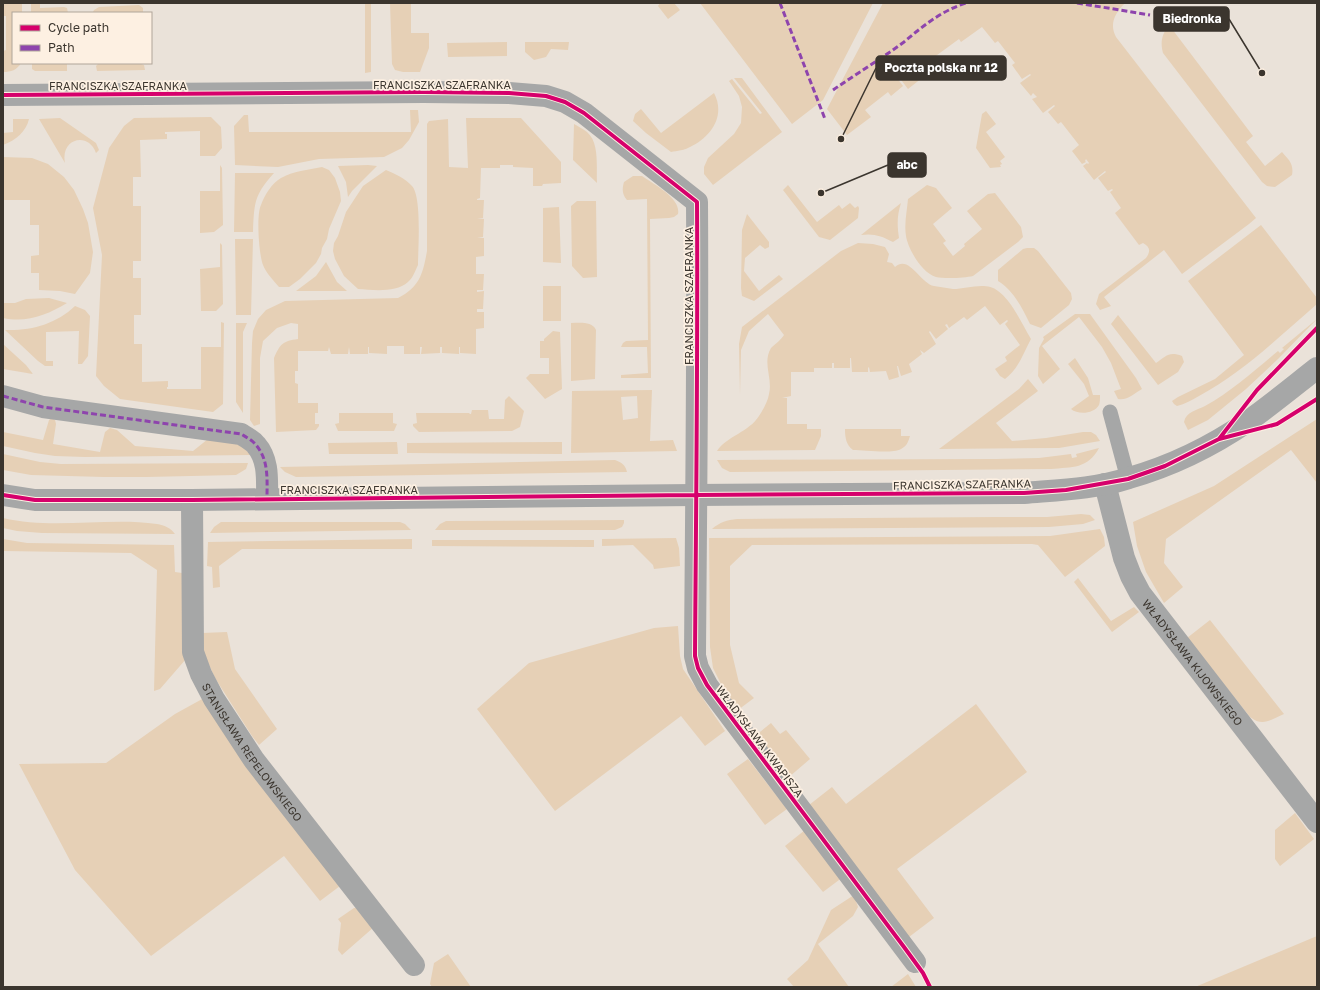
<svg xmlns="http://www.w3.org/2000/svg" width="1320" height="990" viewBox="0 0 1320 990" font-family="'Golos Text',sans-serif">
<rect width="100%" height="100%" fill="#eae2d9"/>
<path fill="#e6d0b6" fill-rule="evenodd" d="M 3,3 L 22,3 L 22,13 L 13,13 L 13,63 L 21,63 C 17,70 11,72 3,72 L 3,51 L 6,50 L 6,16 L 4,16 L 3,18 Z
M 31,3 L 40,3 L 40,8 L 64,7 L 67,8 L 68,13 L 31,13 Z
M 365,3 L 371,3 L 371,72 L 365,73 Z
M 390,3 L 411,3 L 411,33 L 429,33 L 429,48 L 420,72 L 403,72 L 395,70 L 392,64 Z
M 660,3 L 674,3 L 680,10 L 668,19 L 658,6 Z
M 700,3 L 873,3 L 823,100 L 792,124 Z
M 883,3 L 1125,3 C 1115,13 1109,24 1116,37 L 1256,218 L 1249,224 L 1182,274 L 1164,250 L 1104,297 L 1111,306 L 1100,310 L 1096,304 L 1099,294 L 1146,258 C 1151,251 1150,247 1143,243 L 1139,245 L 1115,213 L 1121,208 L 1110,192 L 1113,190 L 1112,189 L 1108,191 L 1098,178 L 1106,172 L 1105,171 L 1094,180 L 1083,166 L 1087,163 L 1088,164 L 1089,163 L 1086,159 L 1085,161 L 1086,162 L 1082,164 L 1072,151 L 1079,145 L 1061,122 L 1058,124 L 1048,112 L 1055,106 L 1054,105 L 1043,113 L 1032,99 L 1037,97 L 1033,93 L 1031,96 L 1020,83 L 1031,75 L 1030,74 L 1022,79 L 1012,65 L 1015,63 L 998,41 L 995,43 L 982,27 L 961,42 L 959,39 L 933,58 L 938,66 L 923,77 L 920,73 L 918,75 L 922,78 L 908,89 L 899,77 L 897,78 L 903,86 L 891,96 L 888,92 L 865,110 L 871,117 L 847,135 L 827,109 Z
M 139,5 L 143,8 L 143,13 L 93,12 L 94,10 L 99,7 Z
M 1169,25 L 1253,136 L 1246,142 L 1265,166 L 1282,152 C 1289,160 1294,164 1292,175 L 1275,187 L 1267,186 L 1262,182 L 1163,53 C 1160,42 1162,34 1169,25 Z
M 507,42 L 507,56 L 448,57 L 447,43 Z
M 525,42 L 569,42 L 568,50 L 551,49 L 546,57 L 534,60 L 525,52 Z
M 32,63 L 67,63 L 67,71 L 35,71 L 32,69 Z
M 98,64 L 141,64 L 144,65 L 145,70 L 97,71 L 96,66 Z
M 734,78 L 742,78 L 782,132 L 713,185 L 704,174 L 704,167 L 708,158 L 734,134 L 741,123 L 742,107 L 739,96 L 729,81 L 732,79 L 760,114 L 762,113 Z
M 714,93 C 726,116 711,137 690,147 C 685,150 677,151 671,152 L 646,133 L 633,121 L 635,114 L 641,109 L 661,133 Z
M 410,110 L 418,110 L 419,122 L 409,140 L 402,148 L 384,157 L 319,159 L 278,167 L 235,165 L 234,126 L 244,115 L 248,115 L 249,132 L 411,132 Z
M 986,111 L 996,124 L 986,132 L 1005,157 L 1000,161 L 1002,164 L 1000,165 L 1001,167 L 990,168 L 976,148 L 982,114 Z
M 211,117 L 221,127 L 222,148 L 215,156 L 200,156 L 200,131 L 165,132 L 165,134 L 167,134 L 167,139 L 140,140 L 141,177 L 133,177 L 133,206 L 141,206 L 141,261 L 133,261 L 133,278 L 141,278 L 141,315 L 134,315 L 134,344 L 142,344 L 142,382 L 168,381 L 168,387 L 167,387 L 167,389 L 201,389 L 201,347 L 221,347 L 221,322 L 224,323 L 223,404 L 213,412 L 120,399 L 104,386 L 96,376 L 102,255 L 93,208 L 109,148 L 124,126 L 134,118 Z
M 60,118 L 96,143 L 99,150 L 96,153 C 88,131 60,139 65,163 L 39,119 Z
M 466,118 L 521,118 L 561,162 L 561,183 L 543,184 L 542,186 L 533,186 L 533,168 L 513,167 L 513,165 L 500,165 L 500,168 L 481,168 L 480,198 L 477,199 L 477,200 L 484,200 L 483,218 L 477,218 L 484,219 L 483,237 L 477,238 L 484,238 L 484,256 L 476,257 L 476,274 L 484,274 L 483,290 L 477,290 L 477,292 L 484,291 L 483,309 L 477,309 L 477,312 L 484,312 L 484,328 L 476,329 L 476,354 L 460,353 L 460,347 L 459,347 L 459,354 L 442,353 L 442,347 L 440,347 L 440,353 L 421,354 L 422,347 L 420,347 L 420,354 L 404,354 L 404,346 L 387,346 L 387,354 L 369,353 L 369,347 L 368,347 L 368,354 L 350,354 L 349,347 L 348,354 L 331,354 L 329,347 L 328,351 L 298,351 L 298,371 L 295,371 L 295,383 L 298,384 L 298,403 L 318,403 L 318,413 L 315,413 L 315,424 L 319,424 L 319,426 L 316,430 L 276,432 L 274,358 C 280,344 283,341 298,339 L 298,324 L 291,323 L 277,328 L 263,341 L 260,358 L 260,424 L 254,426 L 250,420 L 252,343 L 253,331 L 258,319 L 266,310 L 285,301 L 398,298 C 420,287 423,273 427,251 L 427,124 L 429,121 L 448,119 L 449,167 L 468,168 Z
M 13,119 L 29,119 C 26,132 16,140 3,145 L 3,133 L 13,132 Z
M 574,124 C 578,126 583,129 587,132 C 600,143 596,168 597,183 L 573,160 Z
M 3,157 L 32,158 L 48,164 L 64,177 L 74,190 L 83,209 L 88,223 L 93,252 L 90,273 L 75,294 L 60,291 L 39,290 L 39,273 L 31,273 L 31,256 L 39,255 L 39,225 L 30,225 L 30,200 L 3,200 Z
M 220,165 L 222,168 L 223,225 L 214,232 L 200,233 L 200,191 L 220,191 Z
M 368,165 L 377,166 L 352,191 L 348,197 L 346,182 L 338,166 Z
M 322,167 L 329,170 L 335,178 L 340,192 L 341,201 L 329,229 L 327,239 L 322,248 L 321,254 L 316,263 L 300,279 L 289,287 L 279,287 C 274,281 266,273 263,265 C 259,255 256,215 261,205 C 264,196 272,183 281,178 C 293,171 308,170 322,167 Z
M 386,170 C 395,174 405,178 412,186 C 422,197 418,249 418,265 C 415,271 413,278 408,282 C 396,293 373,290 358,289 L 344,276 L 335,259 L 333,251 L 334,243 L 338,236 L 346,212 L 363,186 Z
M 235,173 L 274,173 C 254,195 254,204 253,232 L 234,232 Z
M 633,176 L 642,176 L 645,178 C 657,186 681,199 678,214 L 674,217 L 669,218 L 650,219 L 651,378 L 621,378 L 621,375 L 648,373 L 647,347 L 621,347 L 623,343 L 626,341 L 648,340 L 647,199 L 627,200 C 622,194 622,189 624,182 Z
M 788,185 L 817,222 L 839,205 L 842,209 L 850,203 L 855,208 L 858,206 L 859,208 L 858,218 L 830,240 L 819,237 L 783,190 Z
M 927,185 L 936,188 L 952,208 L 933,224 L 946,241 L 943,243 L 953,256 L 965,246 L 964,244 L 982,229 L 967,211 L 988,194 L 995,193 L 1021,227 L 1023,237 L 1018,242 L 973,276 C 965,278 944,279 936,277 C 922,273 908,249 906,236 C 904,224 907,211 908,199 Z
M 577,201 L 596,201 L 597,277 L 583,278 L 572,266 L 571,206 Z
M 901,203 C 897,215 897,225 899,238 L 893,242 C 882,236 873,233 861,235 Z
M 559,207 L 561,263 L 543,262 L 543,208 Z
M 747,214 L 769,242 L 769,247 L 765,249 L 760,245 L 745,258 L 744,271 L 759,291 L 779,275 L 783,279 L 754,301 L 742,296 L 741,288 L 742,230 Z
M 1261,225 L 1317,298 L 1317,304 C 1280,336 1242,373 1199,396 C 1192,400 1185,404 1177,406 L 1174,404 L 1172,401 L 1178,397 L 1215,379 L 1244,355 L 1188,281 Z
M 235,239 L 253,239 L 251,315 L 236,315 Z
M 220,243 L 222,245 L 223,304 L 216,311 L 201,311 L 200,269 L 220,267 Z
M 858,243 L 873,244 L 885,247 L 889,254 L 887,262 L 892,263 L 895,267 C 909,254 920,283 934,286 C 940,287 947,288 953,289 C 967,289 986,281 998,291 C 1012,301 1022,324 1031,339 C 1024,352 1018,370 1005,379 L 1000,376 L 995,369 L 1007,361 L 1005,357 L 1020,345 L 1005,324 L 1008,321 L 1007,320 L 1000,325 L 985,306 L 967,320 L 964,317 L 949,328 L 947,324 L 945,325 L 948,329 L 936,339 L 930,331 L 929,332 L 936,344 L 924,353 L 920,350 L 922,354 L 909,364 L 912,372 L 901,376 L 898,366 L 897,366 L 899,377 L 889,380 L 886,371 L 870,372 L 869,367 L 868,368 L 868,372 L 852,372 L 851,358 L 850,358 L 850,368 L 834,368 L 834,363 L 832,363 L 832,368 L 814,368 L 814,372 L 791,372 L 791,396 L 782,398 L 787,398 L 787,424 L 807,424 L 807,429 L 821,429 L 821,436 L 815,450 L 717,451 C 727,436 749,432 759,416 C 763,410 768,401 769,394 C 773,378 762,363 771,348 C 775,344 781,340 784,335 L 768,314 L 749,331 L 741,350 L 740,395 L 739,344 L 742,327 L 841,251 Z
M 1027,248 L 1034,248 L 1038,251 L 1071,293 L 1072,299 L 1069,305 L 1041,328 L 1030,324 C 1022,308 1014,291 998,281 L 998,270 L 1023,249 Z
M 326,262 L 337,282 L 347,291 L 296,291 L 316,276 Z
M 543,286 L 561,286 L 561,321 L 543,321 Z
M 49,298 L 67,303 C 47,315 27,323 3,318 L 3,303 L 15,303 L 26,299 Z
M 75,306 L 85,310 L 90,316 L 88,356 L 82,364 L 78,364 L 79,331 L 46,332 L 46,361 L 53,361 L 53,366 L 45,366 L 38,361 L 5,330 C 31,331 56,324 75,306 Z
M 1075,314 L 1090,314 L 1136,378 L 1142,389 C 1135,393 1127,401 1118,399 L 1114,391 L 1121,389 L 1111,363 L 1102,347 L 1079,317 L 1042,346 L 1060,369 L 1043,384 L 1038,376 L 1039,348 L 1044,339 L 1043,337 Z
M 1118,315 L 1156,363 C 1166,356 1169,351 1182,356 L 1184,362 L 1178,372 L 1158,385 L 1111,324 Z
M 1317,319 L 1278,359 L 1246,389 L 1208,420 L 1188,430 L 1184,422 C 1186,412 1197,410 1205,406 C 1232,391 1255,370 1278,351 L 1280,353 L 1284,349 L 1282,348 Z
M 236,323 L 247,323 L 243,332 L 243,413 L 236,402 Z
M 571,323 C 580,323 592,321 596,330 L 595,379 L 571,381 Z
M 553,331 L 560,332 L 562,389 L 545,399 L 526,378 L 530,374 L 549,374 L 549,358 L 540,358 L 540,341 L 544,341 L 544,339 Z
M 3,344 L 26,365 L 33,374 L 3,369 Z
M 1075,358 L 1088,378 L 1093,395 L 1100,395 C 1100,399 1100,402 1099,405 C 1094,414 1078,415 1071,409 L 1089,396 L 1084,384 L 1068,364 Z
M 1028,379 L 1038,391 L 996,423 L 1012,441 L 1046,438 L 1083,432 L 1091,432 L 1096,435 L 1100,441 L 1059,448 L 939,449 L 1019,389 Z
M 652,390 L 650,441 L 673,440 L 677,451 L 571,453 L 572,391 ZM 637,396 L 638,418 L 623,420 L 621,397 Z
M 509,396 L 524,411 L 520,427 L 512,431 L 419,432 L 413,426 L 413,424 L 417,423 L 416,413 L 469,413 L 470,414 L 471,414 L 472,410 L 488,410 L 489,419 L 504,419 L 505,400 Z
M 339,413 L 393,413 L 393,423 L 397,424 L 394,431 L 338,431 L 335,424 L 339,423 Z
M 52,418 L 55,420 L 56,424 L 53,444 L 100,452 L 105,432 L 110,428 L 117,430 L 135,446 L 193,451 L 208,439 C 226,441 239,438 250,455 L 85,457 L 55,456 L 35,453 L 3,446 L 3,432 L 43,440 L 49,420 Z
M 1317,419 L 1317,483 L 1291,450 L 1166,539 L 1164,563 L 1183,587 L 1164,603 L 1146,572 L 1137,546 L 1133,522 L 1214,486 Z
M 845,429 L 901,429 L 901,436 L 910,436 C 908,442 907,446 901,449 C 892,454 864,450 853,450 C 846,445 845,437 845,429 Z
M 397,442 L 398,454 L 329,454 L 328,443 Z
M 562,442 L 562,454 L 407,453 L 407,443 Z
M 1099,448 C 1088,469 1072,467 1051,469 L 730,472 L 722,468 L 717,460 L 996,459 L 1039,458 L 1071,454 L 1072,458 L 1077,457 L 1076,454 Z
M 3,454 L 40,462 L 61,464 L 248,463 L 246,469 L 236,475 L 146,477 L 104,477 L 31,475 L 3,470 Z
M 615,460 C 622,463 625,464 627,472 L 296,477 L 285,472 L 280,467 Z
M 1081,514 L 1090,515 L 1095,520 L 1083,524 L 1049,527 L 712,529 C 720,522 727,520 737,519 L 996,517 L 1047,517 Z
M 3,518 C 53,530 107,517 157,524 C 164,525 171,528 175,534 L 42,533 L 17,531 L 3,528 Z
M 624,520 L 624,523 L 622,527 L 615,530 L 435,530 L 440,524 L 446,521 Z
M 221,522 L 400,522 L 405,524 L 411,530 L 210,533 L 214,527 Z
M 1100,529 L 1104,537 L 1105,546 L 1065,577 L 1038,545 L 1032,544 L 752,545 L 730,566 L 730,645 L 739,683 L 754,698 L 738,710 L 729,700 L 713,668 L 710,647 L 709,538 L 1050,536 Z
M 676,538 L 679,548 L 680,566 L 654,569 L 653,565 L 633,545 L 602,546 L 602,539 Z
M 3,539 L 27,543 L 174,545 L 175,572 L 182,573 L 183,642 L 186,659 L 160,689 L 154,691 L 157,570 L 131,553 L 3,551 Z
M 412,539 L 412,549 L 242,549 L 219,566 L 220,587 L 213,588 L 212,567 L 207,566 L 208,542 Z
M 432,540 L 594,540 L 594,547 L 432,546 Z
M 1078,578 L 1111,621 L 1134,607 L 1139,612 L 1112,632 L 1074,582 Z
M 1210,620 L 1284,714 C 1270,720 1263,727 1250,717 L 1187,638 Z
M 678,626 L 680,656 L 683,669 L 725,731 L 705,746 L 681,716 L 555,811 L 477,709 L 529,663 L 654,628 Z
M 227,632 L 235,669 L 277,729 L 259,745 L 252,736 L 215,678 L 204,654 L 202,633 Z
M 204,698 L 340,886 L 320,901 L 284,856 L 151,956 L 75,870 L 19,764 L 106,763 L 175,714 Z
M 976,704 L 1027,772 L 897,869 L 934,918 L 909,937 L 809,805 L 832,787 L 846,804 Z
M 771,723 L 780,734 L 786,730 L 810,759 L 789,777 L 755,736 Z
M 748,759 L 787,809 L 765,825 L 727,774 Z
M 1295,813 L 1314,839 L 1280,866 L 1275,859 L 1275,830 Z
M 805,830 L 841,877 L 839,880 L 823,892 L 785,846 Z
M 854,895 L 858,907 L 853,916 L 818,944 L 849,987 L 794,987 L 787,979 L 808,960 L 831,910 Z
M 354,908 L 360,908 L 374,927 L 342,955 L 338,950 L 341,923 L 338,919 Z
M 1317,936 L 1317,987 L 1195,987 Z
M 448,954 L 471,987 L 432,987 L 430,984 L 434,963 Z
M 908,974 L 916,987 L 891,987 Z"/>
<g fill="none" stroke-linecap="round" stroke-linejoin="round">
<path stroke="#a6a7a7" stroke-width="15" d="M 1110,412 L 1128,479"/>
<g stroke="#a6a7a7" stroke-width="22">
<path d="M 3,95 L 424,92 L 509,93 L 546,96 L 565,102 L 584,113 L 697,202 C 698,354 696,505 695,656 L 698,668 L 707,685 L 915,962"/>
<path d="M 3,396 L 43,407 L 241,434 C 246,437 252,440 256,445 C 269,460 267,480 267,498"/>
<path id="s1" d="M 1105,484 L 1124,558 L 1131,576 L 1140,593 L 1317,822"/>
<path d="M 3,495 L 35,500 L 192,500 L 695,495 L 1024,493 C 1059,490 1095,489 1129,478 C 1171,466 1212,446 1247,422 C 1271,405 1294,386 1317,368"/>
<path id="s2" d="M 192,500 L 193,652 L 201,674 L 214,699 L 254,760 L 414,965"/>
</g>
<path stroke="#8e44ad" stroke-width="3" stroke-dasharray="6 3" stroke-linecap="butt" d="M 780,3 L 825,119
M 1077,3 L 1150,15
M 833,90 C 856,74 881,59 904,42 C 923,26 941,11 966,3
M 3,396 L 43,407 L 241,434 C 246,437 252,440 256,445 C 269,460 267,480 267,498"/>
<defs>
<path id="cycleway" d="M 3,95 L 424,92 L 509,93 L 546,96 L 565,102 L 584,113 L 697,202 C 698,354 696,505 695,656 L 698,668 L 707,685 L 904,947 L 923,973 L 930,987
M 1219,439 L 1257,390 L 1317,328
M 3,495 L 35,500 L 192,500 L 695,495 L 1024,493 L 1066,490 L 1128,479 L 1165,466 L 1219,439 L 1277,424 L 1317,399"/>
</defs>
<use href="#cycleway" stroke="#fdf0e2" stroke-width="6"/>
<use href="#cycleway" stroke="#d6006c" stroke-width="4"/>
</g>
<g text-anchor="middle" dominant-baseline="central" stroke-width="3.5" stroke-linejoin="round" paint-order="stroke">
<g font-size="11" fill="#3b352e" stroke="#fdf0e2">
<text x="442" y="84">FRANCISZKA SZAFRANKA</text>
<text x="118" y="85">FRANCISZKA SZAFRANKA</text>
<text transform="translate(688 296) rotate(-90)">FRANCISZKA SZAFRANKA</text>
<text transform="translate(962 484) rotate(-1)">FRANCISZKA SZAFRANKA</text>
<text x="349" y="489">FRANCISZKA SZAFRANKA</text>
<text stroke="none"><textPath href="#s1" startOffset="202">WŁADYSŁAWA KIJOWSKIEGO</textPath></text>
<text transform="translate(760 741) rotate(53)">WŁADYSŁAWA KWAPISZA</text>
<text stroke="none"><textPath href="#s2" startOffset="269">STANISŁAWA REPELOWSKIEGO</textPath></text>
</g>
</g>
<path fill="none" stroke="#3b352e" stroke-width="1.5" d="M1262 73L1229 19M841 139L876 68M821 193L888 165"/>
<g fill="#3b352e" stroke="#fdf0e2" stroke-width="1.5">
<circle cx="1262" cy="73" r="4"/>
<circle cx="841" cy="139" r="4"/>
<circle cx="821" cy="193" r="4"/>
</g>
<g fill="#3b352e" stroke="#3b352e" stroke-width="1.5">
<rect x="1154" y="7" width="75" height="24" rx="4"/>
<rect x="876" y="56" width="130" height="24" rx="4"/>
<rect x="888" y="153" width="38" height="24" rx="4"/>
</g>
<g font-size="12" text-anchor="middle" font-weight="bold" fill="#fff">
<text x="1192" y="23">Biedronka</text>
<text x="941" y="72">Poczta polska nr 12</text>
<text x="907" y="169">abc</text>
</g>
<rect width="1320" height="990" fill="none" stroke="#3b352e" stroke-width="8"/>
<rect x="12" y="12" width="140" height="52" fill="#fdf0e2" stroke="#afa59a"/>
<rect x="20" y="25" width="20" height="6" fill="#d6006c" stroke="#afa59a"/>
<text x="48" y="32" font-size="12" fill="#3b352e">Cycle path</text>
<rect x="20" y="45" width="20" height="6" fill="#8e44ad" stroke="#afa59a"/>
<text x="48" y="52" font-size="12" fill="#3b352e">Path</text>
</svg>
